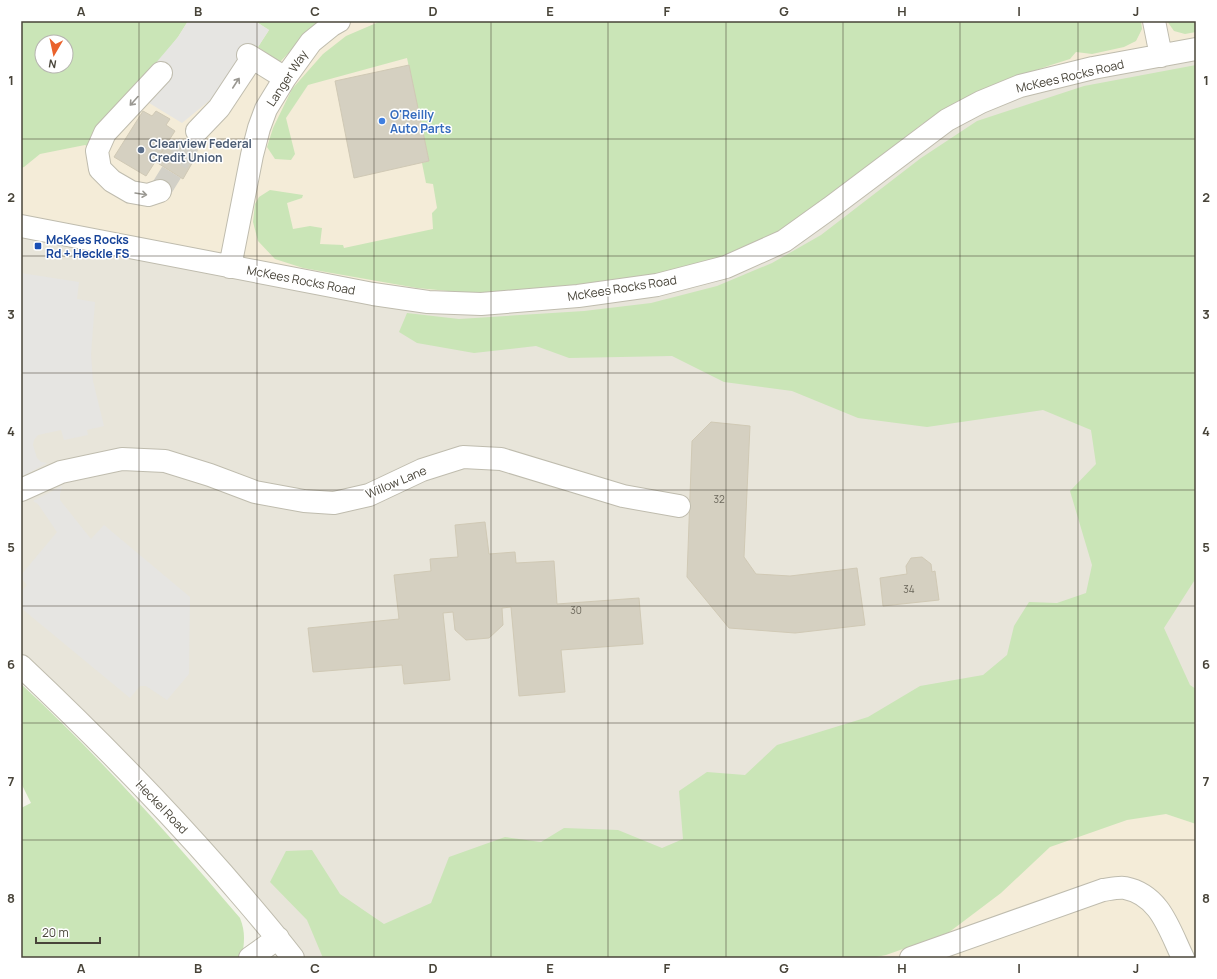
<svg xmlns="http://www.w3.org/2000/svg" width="1217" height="979" viewBox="0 0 1217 979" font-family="Manrope,sans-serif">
<rect width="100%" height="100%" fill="#f4f3eb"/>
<path fill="#e8e5da" d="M 1196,49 L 1196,765 L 782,958 L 293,958 L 21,666 L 21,226 L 981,102 Z"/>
<path fill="#f4ecd8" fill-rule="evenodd" d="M 21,21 L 1196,21 L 1196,49 L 1020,86 L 726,267 L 481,304 L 21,226 ZM 42,42 L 66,42 L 66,66 L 42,66 Z
M 1196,765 L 1196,958 L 782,958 Z"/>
<path fill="#cae5b7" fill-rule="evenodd" d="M 21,21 L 188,21 L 178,37 L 91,148 L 85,145 L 40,154 L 24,167 L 21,168 ZM 42,42 L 66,42 L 66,66 L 42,66 Z
M 255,21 L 322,21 L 317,23 L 280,62 L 258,47 L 269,30 Z
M 381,21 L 1141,21 L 1142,29 L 1136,41 L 1124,47 L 1092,54 L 1076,52 L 1070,59 L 1051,65 L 998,83 L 922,124 L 850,181 L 779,232 L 728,255 L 650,277 L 525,290 L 469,293 L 417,288 L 303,268 L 275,259 L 258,241 L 253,222 L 255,204 L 259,197 L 270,190 L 303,195 L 302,198 L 287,203 L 293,229 L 310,226 L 322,228 L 320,244 L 343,245 L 344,248 L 433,229 L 432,213 L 437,208 L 433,184 L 426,183 L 422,163 L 429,161 L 407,58 L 308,85 L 286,118 L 295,154 L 291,160 L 275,159 L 267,147 L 273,128 L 292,89 L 323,54 L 346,36 Z
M 1167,21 L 1196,21 L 1196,32 L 1185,34 L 1174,31 Z
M 1196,65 L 1196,578 L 1164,628 L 1190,685 L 1196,689 L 1196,824 L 1166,814 L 1127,820 L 1050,847 L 1001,893 L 948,933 L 886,955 L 871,958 L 323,958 L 307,920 L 270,882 L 286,851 L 312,850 L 340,894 L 384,924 L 431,903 L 449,857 L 505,837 L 541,842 L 564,828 L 618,830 L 662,848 L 683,839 L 679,791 L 707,772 L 745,775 L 777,745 L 868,717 L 920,686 L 983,675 L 1007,655 L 1014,626 L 1029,602 L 1057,603 L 1086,593 L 1092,565 L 1070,491 L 1096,464 L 1091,430 L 1043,410 L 927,427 L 858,418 L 792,391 L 724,382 L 672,356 L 569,358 L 536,346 L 474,353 L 417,343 L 399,332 L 407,313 L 459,319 L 584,311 L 651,303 L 717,286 L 772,263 L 821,235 L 921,158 L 977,121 L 1084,86 Z
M 21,684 C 100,757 171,837 240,918 C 246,933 244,943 242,958 L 21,958 L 21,808 L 31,803 L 21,783 Z"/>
<path fill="#e6e5e2" d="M 188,21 L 255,21 L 269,30 L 258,47 L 238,63 L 220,92 L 182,123 L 131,92 L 178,37 Z
M 21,273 L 79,282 L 77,299 L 95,302 L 91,354 L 93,381 L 104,426 L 87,430 L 88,435 L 64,440 L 61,430 L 38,435 L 34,440 L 33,445 L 37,458 L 41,462 L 47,463 L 21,477 Z
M 62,486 L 60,494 L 60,500 L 91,539 L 104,525 L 190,597 L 189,674 L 167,700 L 146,686 L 140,686 L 130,698 L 21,608 L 21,592 L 27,585 L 21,578 L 21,575 L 57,532 L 38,504 L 33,501 Z"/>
<path fill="#d5d0c1" stroke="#d0c9b5" d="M 409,65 L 429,161 L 354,178 L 335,81 Z
M 143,111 L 152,116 L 156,111 L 170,119 L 166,125 L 175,131 L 146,176 L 114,157 Z
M 168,142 L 195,158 L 183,179 L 156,162 Z
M 711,422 L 750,426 L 744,557 L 756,574 L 790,576 L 857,568 L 865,625 L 795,633 L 729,628 L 687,577 L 692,441 Z
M 485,522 L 489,554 L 515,552 L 516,563 L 554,561 L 557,604 L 639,598 L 643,644 L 561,650 L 565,692 L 519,696 L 511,607 L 502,608 L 503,625 L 489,638 L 466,640 L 455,630 L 453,612 L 443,613 L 450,680 L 404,684 L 402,665 L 313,672 L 308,628 L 399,619 L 394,575 L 431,571 L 430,559 L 458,557 L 455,525 Z
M 922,557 L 931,564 L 932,572 L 935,571 L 939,600 L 883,606 L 880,578 L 907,574 L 906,566 L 911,558 Z"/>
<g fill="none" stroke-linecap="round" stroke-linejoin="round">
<path stroke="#d2d0c7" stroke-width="22" stroke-dasharray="22 11" stroke-linecap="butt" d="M 160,191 L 197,131"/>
<defs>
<path id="minor" d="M 1154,21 L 1161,56
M 248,55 L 285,78
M 197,131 L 219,108 L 252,58
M 160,191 L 148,195 L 131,192 L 112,181 L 100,169 L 97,151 L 105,133 L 161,73
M 21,226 L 373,294 L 428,302 L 481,304 L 578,296 L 657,285 L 726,267 L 784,241 L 830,208 L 947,120 L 981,102 L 1020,86 L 1093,68 L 1196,49
M 230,267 L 252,155 L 259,128 L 266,109 L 285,78 L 311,42 L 332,25 L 339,21
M 21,490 L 61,472 L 122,459 L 165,461 L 210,475 L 255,492 L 304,501 L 334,503 L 369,495 L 422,470 L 463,457 L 501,459 L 623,496 L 679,506
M 21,666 C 91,732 159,801 223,874 C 247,902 271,929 293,958
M 250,958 L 278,938
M 911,958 L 1103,890 C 1110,889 1119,887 1125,888 C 1160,895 1169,929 1183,958"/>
</defs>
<use href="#minor" stroke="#bfbcae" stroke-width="24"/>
<use href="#minor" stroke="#fff" stroke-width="22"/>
</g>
<defs><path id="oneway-shaft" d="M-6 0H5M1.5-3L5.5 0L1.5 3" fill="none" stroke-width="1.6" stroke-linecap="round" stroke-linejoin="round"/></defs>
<g stroke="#9a9892">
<use href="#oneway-shaft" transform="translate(236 83) rotate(-57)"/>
<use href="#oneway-shaft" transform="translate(134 101) rotate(132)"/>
<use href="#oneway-shaft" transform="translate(141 194) rotate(9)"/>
</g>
<path fill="none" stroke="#484439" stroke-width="1" stroke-opacity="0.55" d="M 139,21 L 139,958M 257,21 L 257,958M 374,21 L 374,958M 491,21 L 491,958M 608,21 L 608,958M 726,21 L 726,958M 843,21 L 843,958M 960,21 L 960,958M 1078,21 L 1078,958M 21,139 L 1196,139M 21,256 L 1196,256M 21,373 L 1196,373M 21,490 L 1196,490M 21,606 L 1196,606M 21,723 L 1196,723M 21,840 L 1196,840"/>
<circle fill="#3f7fe0" stroke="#fff" stroke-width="1.5" cx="382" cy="121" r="4"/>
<circle fill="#5c6f8a" stroke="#fff" stroke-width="1.5" cx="141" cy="150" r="4"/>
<rect fill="#1a4fb4" stroke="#fff" stroke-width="1.5" x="34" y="242" width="8" height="8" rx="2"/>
<g text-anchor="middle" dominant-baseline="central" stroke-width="3" stroke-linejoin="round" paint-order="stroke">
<g font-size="10" fill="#6b675b">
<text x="719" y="499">32</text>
<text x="909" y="589">34</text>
<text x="576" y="610">30</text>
</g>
<g font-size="12" fill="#484439" stroke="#fff">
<text transform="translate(1070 76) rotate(-13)">McKees Rocks Road</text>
<text transform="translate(287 78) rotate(-57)">Langer Way</text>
<text transform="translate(301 280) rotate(11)">McKees Rocks Road</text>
<text transform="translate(622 288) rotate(-9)">McKees Rocks Road</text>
<text transform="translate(396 482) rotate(-23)">Willow Lane</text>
<text transform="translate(162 807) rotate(46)">Heckel Road</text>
</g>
<g font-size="12" font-weight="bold" fill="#366cbe" stroke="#fff" text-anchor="start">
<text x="390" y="114">O'Reilly<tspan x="390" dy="14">Auto Parts</tspan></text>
</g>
<g font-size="12" font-weight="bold" fill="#4e5e75" stroke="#fff" text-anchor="start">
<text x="149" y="143">Clearview Federal<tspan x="149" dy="14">Credit Union</tspan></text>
</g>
<g font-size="12" font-weight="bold" fill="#164399" stroke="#fff" text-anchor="start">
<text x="46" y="239">McKees Rocks<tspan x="46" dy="14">Rd + Heckle FS</tspan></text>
</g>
</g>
<rect width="1217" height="979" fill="none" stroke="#ffffff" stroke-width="44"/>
<g transform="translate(54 54) rotate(189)"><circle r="19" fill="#ffffff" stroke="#b6b4b0"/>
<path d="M0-3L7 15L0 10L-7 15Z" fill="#ea622c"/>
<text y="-6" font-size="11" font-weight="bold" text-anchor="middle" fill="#484439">N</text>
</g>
<path d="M36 937v6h64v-6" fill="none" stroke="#484439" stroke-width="2"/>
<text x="42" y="937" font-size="12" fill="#484439" stroke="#ffffff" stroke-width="3" paint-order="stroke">20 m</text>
<rect x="22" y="22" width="1173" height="935" fill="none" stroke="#484439" stroke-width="1.5"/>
<g font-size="13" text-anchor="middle" font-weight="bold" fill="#484439">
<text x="81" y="16">A</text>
<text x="198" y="16">B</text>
<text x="315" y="16">C</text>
<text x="433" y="16">D</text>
<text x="550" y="16">E</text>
<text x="667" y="16">F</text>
<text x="784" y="16">G</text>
<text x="902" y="16">H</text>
<text x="1019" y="16">I</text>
<text x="1136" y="16">J</text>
<text x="11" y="85">1</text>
<text x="1206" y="85">1</text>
<text x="11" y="202">2</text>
<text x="1206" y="202">2</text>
<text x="11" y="319">3</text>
<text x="1206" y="319">3</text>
<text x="11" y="436">4</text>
<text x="1206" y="436">4</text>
<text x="11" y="552">5</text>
<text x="1206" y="552">5</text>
<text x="11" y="669">6</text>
<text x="1206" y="669">6</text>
<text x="11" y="786">7</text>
<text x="1206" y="786">7</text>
<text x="11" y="903">8</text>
<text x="1206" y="903">8</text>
<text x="81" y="973">A</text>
<text x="198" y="973">B</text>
<text x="315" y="973">C</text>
<text x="433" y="973">D</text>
<text x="550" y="973">E</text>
<text x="667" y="973">F</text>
<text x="784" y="973">G</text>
<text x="902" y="973">H</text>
<text x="1019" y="973">I</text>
<text x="1136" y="973">J</text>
</g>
</svg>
